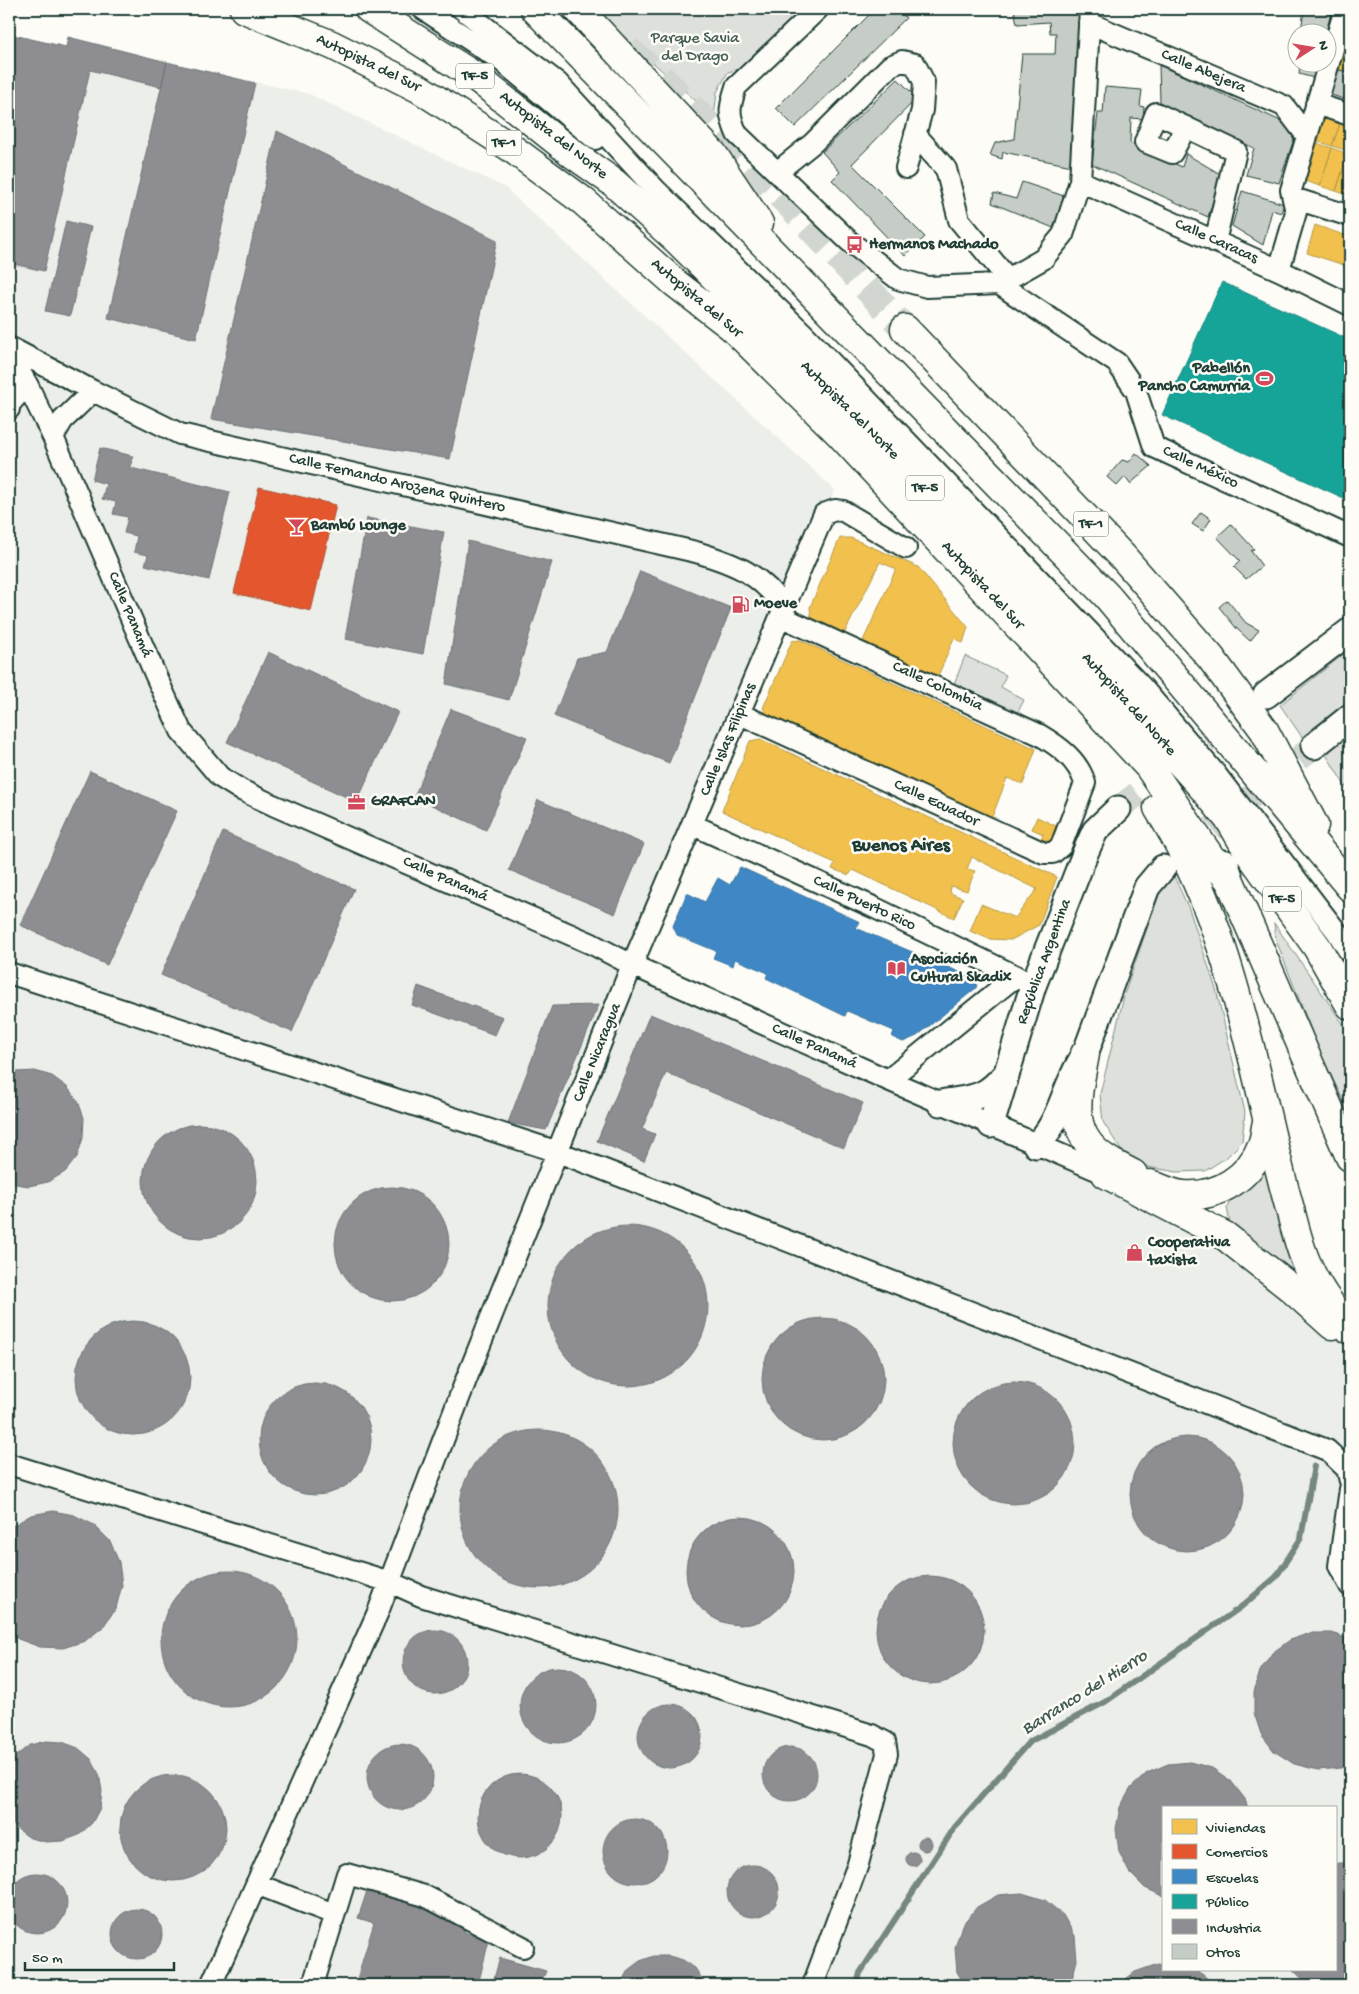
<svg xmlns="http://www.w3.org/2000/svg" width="1359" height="1994" viewBox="0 0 1359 1994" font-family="'Gochi Hand',sans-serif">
<rect width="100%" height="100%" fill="#fdfcf7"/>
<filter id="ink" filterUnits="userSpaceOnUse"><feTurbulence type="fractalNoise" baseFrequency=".02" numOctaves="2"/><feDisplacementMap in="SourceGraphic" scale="10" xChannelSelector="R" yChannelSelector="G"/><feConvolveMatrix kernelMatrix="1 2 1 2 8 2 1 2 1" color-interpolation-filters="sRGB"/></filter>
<g filter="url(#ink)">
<path fill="#eceee9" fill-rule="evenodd" d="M 9,34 L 66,47 L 167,62 L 309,94 L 504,187 L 835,490 L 632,965 L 1173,1209 L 1350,1338 L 1350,1985 L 9,1985 ZM 1163,1808 L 1335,1808 L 1335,1970 L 1163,1970 Z"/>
<path fill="#dde0db" stroke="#7e8e88" d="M 593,9 L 807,9 L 745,67 L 728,72 L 717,92 L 714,117 Z
M 1350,649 L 1350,699 L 1302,737 L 1280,705 Z
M 965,656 L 1006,675 L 1001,687 L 1024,700 L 1017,714 L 954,684 Z
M 1350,726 L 1350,794 L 1322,748 Z
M 1173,874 L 1189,909 L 1216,989 L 1245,1112 L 1242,1142 L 1227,1157 L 1205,1171 L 1177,1172 L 1148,1167 L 1121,1150 L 1103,1122 L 1100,1094 L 1125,992 L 1159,894 Z
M 1274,923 L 1350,1034 L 1350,1115 L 1319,1050 L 1276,940 Z
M 1268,1156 L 1311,1292 L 1230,1224 L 1227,1208 L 1233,1193 Z"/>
<path fill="#f2c14e" stroke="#b39946" d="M 1346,33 L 1350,34 L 1350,72 L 1336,68 Z
M 1326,113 L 1342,118 L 1332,146 L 1317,141 Z
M 1342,118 L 1350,121 L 1350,144 L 1348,151 L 1332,146 Z
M 1316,143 L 1332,148 L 1320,186 L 1304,181 Z
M 1332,148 L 1348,154 L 1336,191 L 1320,186 Z
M 1348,154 L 1350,154 L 1350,196 L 1336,191 Z
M 1315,225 L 1350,237 L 1350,267 L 1307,253 Z
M 840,538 L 851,538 L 918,567 L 968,627 L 963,643 L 954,638 L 938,676 L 862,643 L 896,569 L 880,562 L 844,634 L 811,619 L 810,607 Z
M 800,640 L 1036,749 L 1023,784 L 1007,778 L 992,817 L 767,715 L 763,708 L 792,641 Z
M 760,739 L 1057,877 L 1039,925 L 1011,940 L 989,939 L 970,931 L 981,904 L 1015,918 L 1037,889 L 972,857 L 967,869 L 975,871 L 967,891 L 951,886 L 950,893 L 963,898 L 954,918 L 853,870 L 849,875 L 832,869 L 835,863 L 722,811 L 750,741 Z
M 1037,817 L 1056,826 L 1050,842 L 1041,839 L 1043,834 L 1032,829 Z"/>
<path fill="#e4572e" stroke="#a94f30" d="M 259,487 L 336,505 L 311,611 L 234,593 Z"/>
<path fill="#3f88c5" stroke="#35729a" d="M 740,867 L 860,922 L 856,928 L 971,977 L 977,984 L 976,988 L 917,1036 L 903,1042 L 892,1037 L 894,1031 L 847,1011 L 845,1016 L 766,978 L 768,973 L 735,959 L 733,966 L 713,958 L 716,951 L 677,935 L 673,926 L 687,893 L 705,902 L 718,878 L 730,885 Z"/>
<path fill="#17a398" stroke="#19847a" d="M 1222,282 L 1350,340 L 1350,501 L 1162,415 Z"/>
<path fill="#8d8d92" stroke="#6c7576" d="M 9,34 L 66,47 L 68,37 L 167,62 L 161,87 L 90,70 L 44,271 L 9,263 Z
M 167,62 L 255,83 L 196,339 L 108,318 Z
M 277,131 L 497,240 L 450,459 L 211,419 Z
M 66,221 L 91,227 L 70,316 L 45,311 Z
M 100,448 L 133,456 L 131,468 L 230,492 L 209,580 L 145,565 L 148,555 L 134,552 L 137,536 L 124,533 L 128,517 L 113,514 L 116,502 L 102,499 L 106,484 L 92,480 Z
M 367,518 L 444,532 L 423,654 L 345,639 Z
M 468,541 L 552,562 L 509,700 L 446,684 Z
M 640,571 L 731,608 L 669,763 L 554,716 L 577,658 L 607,652 Z
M 268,652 L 398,712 L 357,802 L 227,742 Z
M 451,709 L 527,737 L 486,830 L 414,797 Z
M 90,771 L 177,811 L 107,965 L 20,925 Z
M 538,800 L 644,844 L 615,914 L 509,870 Z
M 223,832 L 354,889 L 292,1032 L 161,975 Z
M 418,986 L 503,1017 L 495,1035 L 412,1005 Z
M 599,1005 L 546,1130 L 508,1123 L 552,1006 Z
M 650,1014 L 863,1103 L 844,1148 L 666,1073 L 642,1129 L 655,1134 L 644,1161 L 597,1141 Z
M 35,1071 L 52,1076 L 67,1087 L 78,1101 L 84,1118 L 83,1138 L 77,1157 L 65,1172 L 48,1182 L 29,1186 L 9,1183 L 9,1074 L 16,1072 Z
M143 1181a57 57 0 1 1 114 0a57 57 0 1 1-114 0Z
M335 1244a57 57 0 1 1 114 0a57 57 0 1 1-114 0Z
M548 1306a80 80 0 1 1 160 0a80 80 0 1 1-160 0Z
M762 1379a61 61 0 1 1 122 0a61 61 0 1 1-122 0Z
M76 1378a57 57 0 1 1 114 0a57 57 0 1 1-114 0Z
M953 1443a61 61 0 1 1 122 0a61 61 0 1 1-122 0Z
M259 1439a56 56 0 1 1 112 0a56 56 0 1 1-112 0Z
M460 1509a79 79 0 1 1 158 0a79 79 0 1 1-158 0Z
M1130 1494a57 57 0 1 1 114 0a57 57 0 1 1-114 0Z
M 53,1511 L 74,1515 L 94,1525 L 110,1541 L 119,1562 L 122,1585 L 116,1608 L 103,1627 L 85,1641 L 63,1648 L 40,1647 L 18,1639 L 9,1631 L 9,1528 L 31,1515 Z
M686 1571a54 54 0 1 1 108 0a54 54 0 1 1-108 0Z
M161 1639a68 68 0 1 1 136 0a68 68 0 1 1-136 0Z
M876 1630a54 54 0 1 1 108 0a54 54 0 1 1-108 0Z
M403 1662a32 32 0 1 1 64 0a32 32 0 1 1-64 0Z
M 1310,1633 L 1331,1633 L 1350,1639 L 1350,1763 L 1341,1768 L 1318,1770 L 1294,1764 L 1274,1751 L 1261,1734 L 1254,1713 L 1254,1692 L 1260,1671 L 1272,1653 L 1290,1640 Z
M520 1705a38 38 0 1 1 76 0a38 38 0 1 1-76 0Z
M638 1736a32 32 0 1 1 64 0a32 32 0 1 1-64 0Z
M 46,1741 L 62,1742 L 78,1748 L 91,1759 L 99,1774 L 102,1791 L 100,1808 L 92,1823 L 79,1835 L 63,1841 L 46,1842 L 30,1838 L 16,1828 L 9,1818 L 9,1765 L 17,1755 L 30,1745 Z
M367 1777a33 33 0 1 1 66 0a33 33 0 1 1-66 0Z
M763 1774a27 27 0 1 1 54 0a27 27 0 1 1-54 0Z
M 1190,1762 L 1212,1768 L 1231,1781 L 1245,1799 L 1248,1808 L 1163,1808 L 1163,1896 L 1145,1888 L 1129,1872 L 1119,1852 L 1116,1829 L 1120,1807 L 1131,1788 L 1147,1773 L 1168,1764 Z
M478 1816a42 42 0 1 1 84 0a42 42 0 1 1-84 0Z
M120 1828a53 53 0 1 1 106 0a53 53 0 1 1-106 0Z
M603 1851a32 32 0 1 1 64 0a32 32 0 1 1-64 0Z
M918 1844a7 7 0 1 1 14 0a7 7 0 1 1-14 0Z
M906 1859a7 7 0 1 1 14 0a7 7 0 1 1-14 0Z
M 1338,1863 L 1350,1863 L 1350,1985 L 1309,1985 L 1293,1970 L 1335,1970 L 1335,1864 Z
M727 1891a26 26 0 1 1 52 0a26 26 0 1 1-52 0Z
M7 1903a30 30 0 1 1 60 0a30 30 0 1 1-60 0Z
M 370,1882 L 426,1901 L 423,1908 L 467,1922 L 464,1932 L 489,1940 L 478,1985 L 365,1985 L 356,1982 L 374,1923 L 358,1918 Z
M 1022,1893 L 1045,1900 L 1063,1915 L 1075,1936 L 1077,1960 L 1071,1983 L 1069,1985 L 965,1985 L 957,1972 L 955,1948 L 962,1925 L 977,1907 L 998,1895 Z
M112 1934a25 25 0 1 1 50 0a25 25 0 1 1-50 0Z
M 654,1956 L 669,1956 L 683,1960 L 695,1968 L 706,1985 L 620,1985 L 628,1970 L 640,1961 Z
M 500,1958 L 546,1971 L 540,1985 L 492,1985 Z
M 1158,1964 L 1163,1965 L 1163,1970 L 1193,1970 L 1202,1974 L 1215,1985 L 1118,1985 L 1135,1972 Z"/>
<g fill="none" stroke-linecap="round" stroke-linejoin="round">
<path stroke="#75877f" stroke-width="6" d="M 857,1985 L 860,1973 L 955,1827 L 1029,1742 L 1105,1702 L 1241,1607 L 1276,1577 L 1301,1538 L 1314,1466"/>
</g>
<path fill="#c6cdc7" stroke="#1f3d34" d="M 875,9 L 898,9 L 906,18 L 795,127 L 776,108 Z
M 1014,9 L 1084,9 L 1072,166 L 1003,152 L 1002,159 L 990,155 L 995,143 L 1014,139 L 1022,54 L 1055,54 L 1056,33 L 1050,33 L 1049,22 L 1017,24 Z
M 1304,9 L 1332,9 L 1326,32 L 1301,32 Z
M 1300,62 L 1325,62 L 1314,78 L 1299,74 Z
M 1159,65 L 1285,123 L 1294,139 L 1279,183 L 1246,175 L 1254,148 L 1160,103 Z
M 1336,69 L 1350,73 L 1344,99 L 1328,94 Z
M 1350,78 L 1350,101 L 1344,99 Z
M 898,79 L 917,98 L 852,164 L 925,237 L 905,256 L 832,180 L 840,172 L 822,152 Z
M 1105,87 L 1142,90 L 1140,106 L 1144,107 L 1143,119 L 1131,118 L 1130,143 L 1182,167 L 1186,154 L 1222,175 L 1208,217 L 1092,164 L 1098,113 L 1103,113 Z
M 1022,182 L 1064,196 L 1056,229 L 992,203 L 994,193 L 1016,199 Z
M 1242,191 L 1284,204 L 1281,213 L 1272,210 L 1263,245 L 1232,226 Z
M 1136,453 L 1151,466 L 1130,484 L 1125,477 L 1117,486 L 1107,477 L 1122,460 L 1129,462 Z
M 1201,512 L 1211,519 L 1203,531 L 1192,524 Z
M 1231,524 L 1254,549 L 1251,551 L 1262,566 L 1246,579 L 1234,567 L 1240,561 L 1217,537 Z
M 1227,600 L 1246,623 L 1259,630 L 1250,641 L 1237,629 L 1219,607 Z"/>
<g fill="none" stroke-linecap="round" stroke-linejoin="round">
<path stroke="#d1d6d0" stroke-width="25" stroke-dasharray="25 12" stroke-linecap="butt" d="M 1118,809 L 1264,696
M 1183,852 L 1314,746"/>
<path stroke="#d1d6d0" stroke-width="28" stroke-dasharray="28 14" stroke-linecap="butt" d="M 628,50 L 656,73 L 791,206 L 905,329"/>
<defs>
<path id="minor" d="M 423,9 L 503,62 L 595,139
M 462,9 L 558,83 L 656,190 L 804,334 L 1142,687 L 1215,773 L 1337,932 L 1350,953
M 818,9 L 736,87 C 729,109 728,113 737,134 L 849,241 L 898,279 L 927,287 L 999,284 L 1043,259 L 1063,235 L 1080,181 L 1090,9
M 1089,23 L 1284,106 L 1306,135
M 1316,104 L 1350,115
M 1186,127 L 1172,153 L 1145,142 L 1156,113 L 1236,151 L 1215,242
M 915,134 L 946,169 L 959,220 L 1008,279
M 777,172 L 813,143 L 890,66 L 902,61 L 915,64 L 924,82 L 922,110 L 906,168
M 1080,181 L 1279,270 L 1350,305
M 1293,198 L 1350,216
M 1279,270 L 1296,212 L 1291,190 L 1345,9
M 999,284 L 1117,363 L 1136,391 L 1154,447 L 1350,537
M 9,347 L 93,391 L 180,434 L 696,552 C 736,564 761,574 785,609
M 9,353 L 27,384 L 53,437 L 155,674 L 181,731 L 220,777 L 241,790 L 273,805 L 592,944 L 632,965 L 888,1080 L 1106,1174
M 9,409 L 9,405 L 27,384
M 53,437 L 63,420 L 93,391
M 740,714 L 1044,853 L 1053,853 L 1061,846 L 1085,783 C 1078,760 1060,747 1040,735 L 782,617
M 693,825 L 873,907 L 1016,976 L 1033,986
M 9,973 L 558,1152 L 1327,1450 L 1347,1469 L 1350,1481
M 888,1080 L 1016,976
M 9,1464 L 390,1582 L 421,1596 L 872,1735 L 885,1742 L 887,1754 L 858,1864 L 813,1985
M 1350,1489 L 1339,1566 L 1350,1586
M 256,1884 L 334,1914
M 211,1985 L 378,1612 L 466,1380 L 632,965 L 824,514 L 835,510 L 843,511 L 906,548
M 313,1985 L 347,1874 L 425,1896 L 523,1947"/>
<path id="major" d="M 1266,695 L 1350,631
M 1314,746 L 1350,717
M 940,1103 C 975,1097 982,1101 1007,1073
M 991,1125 L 1033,986 L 1086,851 L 1095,831 L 1118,809
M 1036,1145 C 1056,1127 1061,1102 1072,1079 C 1075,1070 1080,1062 1085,1054 L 1147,887 L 1163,868"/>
<path id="highway" d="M 244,9 L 332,45 L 420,89 L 510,147 L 583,201 L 675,283 L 732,327 L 839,433 L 1149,767 L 1213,861 L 1230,881
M 369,9 L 476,77 L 573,154 L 614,183 L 677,240 L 889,450 L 1112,687 L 1204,789 L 1231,822 L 1248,851 L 1317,947 L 1350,1005
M 535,9 L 1107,596 L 1350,887
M 578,9 L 713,154 L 759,223
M 905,329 L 1123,557 L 1211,658 L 1264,730 L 1314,825
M 1158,808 C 1206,884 1232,973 1253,1059 C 1265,1107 1275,1155 1288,1202 C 1294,1223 1298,1244 1307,1264 C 1317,1288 1334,1310 1350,1330
M 1224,864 L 1230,881 L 1350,1157
M 1085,1054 C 1078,1094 1065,1133 1106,1159 C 1114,1165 1124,1169 1133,1174
M 1106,1174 L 1225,1236 L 1292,1289 L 1332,1325
M 1150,1184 C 1160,1188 1172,1194 1183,1195 C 1218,1198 1250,1177 1262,1145 C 1265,1138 1265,1129 1267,1122"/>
</defs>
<use href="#minor" stroke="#1f3d34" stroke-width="24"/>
<use href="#major" stroke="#1f3d34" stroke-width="29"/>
<use href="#highway" stroke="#1f3d34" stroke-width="31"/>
<use href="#minor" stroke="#fdfcf7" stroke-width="20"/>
<use href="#major" stroke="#fdfcf7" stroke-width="25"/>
<use href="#highway" stroke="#fdfcf7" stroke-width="28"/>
</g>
</g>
<defs>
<symbol id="bus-bare" viewBox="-9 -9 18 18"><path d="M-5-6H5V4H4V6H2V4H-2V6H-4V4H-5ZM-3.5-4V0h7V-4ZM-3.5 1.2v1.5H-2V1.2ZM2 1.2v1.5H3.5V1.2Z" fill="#d1495b" stroke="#fdfcf7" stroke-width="2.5" paint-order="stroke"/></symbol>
<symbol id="stadium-bare" viewBox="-9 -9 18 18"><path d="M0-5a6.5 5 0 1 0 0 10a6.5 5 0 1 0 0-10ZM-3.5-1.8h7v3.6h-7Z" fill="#d1495b" stroke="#fdfcf7" stroke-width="2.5" paint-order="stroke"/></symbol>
<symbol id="bar-bare" viewBox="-9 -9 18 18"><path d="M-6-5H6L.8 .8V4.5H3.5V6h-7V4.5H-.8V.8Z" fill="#d1495b" stroke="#fdfcf7" stroke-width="2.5" paint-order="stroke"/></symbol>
<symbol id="fuel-bare" viewBox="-9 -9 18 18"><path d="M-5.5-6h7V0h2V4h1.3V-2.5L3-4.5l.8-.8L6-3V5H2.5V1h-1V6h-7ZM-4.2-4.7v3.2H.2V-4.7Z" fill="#d1495b" stroke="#fdfcf7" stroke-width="2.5" paint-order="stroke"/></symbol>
<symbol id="office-bare" viewBox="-9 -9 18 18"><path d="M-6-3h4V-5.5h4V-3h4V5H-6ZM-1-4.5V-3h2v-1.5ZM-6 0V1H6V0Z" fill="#d1495b" stroke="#fdfcf7" stroke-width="2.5" paint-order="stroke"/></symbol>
<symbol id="library-bare" viewBox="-9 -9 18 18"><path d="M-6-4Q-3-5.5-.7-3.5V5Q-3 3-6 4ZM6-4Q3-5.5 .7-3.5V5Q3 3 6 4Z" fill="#d1495b" stroke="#fdfcf7" stroke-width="2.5" paint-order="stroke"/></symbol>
<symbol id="shop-bare" viewBox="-9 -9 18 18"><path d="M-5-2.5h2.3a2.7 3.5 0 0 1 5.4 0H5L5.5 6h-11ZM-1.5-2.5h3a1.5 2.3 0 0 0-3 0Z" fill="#d1495b" stroke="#fdfcf7" stroke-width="2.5" paint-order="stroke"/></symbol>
</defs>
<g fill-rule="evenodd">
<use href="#bus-bare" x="842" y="232" width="25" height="25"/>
<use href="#stadium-bare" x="1252" y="366" width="25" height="25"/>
<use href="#bar-bare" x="284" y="514" width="25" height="25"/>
<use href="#fuel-bare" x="728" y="592" width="25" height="25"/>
<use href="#office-bare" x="344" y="790" width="25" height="25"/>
<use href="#library-bare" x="884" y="956" width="25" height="25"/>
<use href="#shop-bare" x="1122" y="1240" width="25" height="25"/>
</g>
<g text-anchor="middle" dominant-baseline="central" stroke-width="5" stroke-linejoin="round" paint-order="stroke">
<g fill="#fdfcf7" stroke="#62766e" stroke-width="1">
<rect x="456" y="63.5" width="38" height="25" rx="4"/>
<rect x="486.5" y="130.5" width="35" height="25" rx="4"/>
<rect x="906" y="475.5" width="38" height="25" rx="4"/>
<rect x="1073.5" y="511.5" width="35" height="25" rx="4"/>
<rect x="1263" y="886.5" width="38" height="25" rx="4"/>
</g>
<g font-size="15" font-weight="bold" fill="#1f3d34">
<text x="475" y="76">TF-5</text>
<text x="504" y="143">TF-1</text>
<text x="925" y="488">TF-5</text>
<text x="1091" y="524">TF-1</text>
<text x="1282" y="899">TF-5</text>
</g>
<g font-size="16" fill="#455e55" stroke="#fdfcf7">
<text x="695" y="39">Parque Savia<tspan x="695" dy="18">del Drago</tspan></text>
</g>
<g font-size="16" fill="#1f3d34" stroke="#fdfcf7">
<text transform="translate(368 64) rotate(26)">Autopista del Sur</text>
<text transform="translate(1203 72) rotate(23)">Calle Abejera</text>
<text transform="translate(553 136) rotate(38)">Autopista del Norte</text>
<text transform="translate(1216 242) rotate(24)">Calle Caracas</text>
<text transform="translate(696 299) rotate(40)">Autopista del Sur</text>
<text transform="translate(849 411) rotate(45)">Autopista del Norte</text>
<text transform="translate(1200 468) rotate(25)">Calle México</text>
<text transform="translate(397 484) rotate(13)">Calle Fernando Arozena Quintero</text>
<text transform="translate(982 586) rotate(47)">Autopista del Sur</text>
<text transform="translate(129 615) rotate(67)">Calle Panamá</text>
<text transform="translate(937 687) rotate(25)">Calle Colombia</text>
<text transform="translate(1128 705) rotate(48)">Autopista del Norte</text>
<text transform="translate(729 740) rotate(-67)">Calle Islas Filipinas</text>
<text transform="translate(936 804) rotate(25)">Calle Ecuador</text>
<text transform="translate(445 880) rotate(24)">Calle Panamá</text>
<text transform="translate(864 904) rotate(25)">Calle Puerto Rico</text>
<text transform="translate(1045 962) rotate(-70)">República Argentina</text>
<text transform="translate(814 1047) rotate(24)">Calle Panamá</text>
<text transform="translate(598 1053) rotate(-68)">Calle Nicaragua</text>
</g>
<g font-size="16" font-weight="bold" fill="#1f3d34" stroke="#fdfcf7" text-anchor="start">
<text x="869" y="245">Hermanos Machado</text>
<text x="1250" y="369" text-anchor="end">Pabellón<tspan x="1250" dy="18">Pancho Camurria</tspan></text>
<text x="311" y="526">Bambú Lounge</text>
<text x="754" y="604">Moeve</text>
<text x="371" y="802">GRAFCAN</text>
<text x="911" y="960">Asociación<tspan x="911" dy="18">Cultural Skadix</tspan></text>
<text x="1148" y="1243">Cooperativa<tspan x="1148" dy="18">taxista</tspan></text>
</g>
<g font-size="18" font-style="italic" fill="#435c53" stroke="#fdfcf7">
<text transform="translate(1085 1693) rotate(-32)">Barranco del Hierro</text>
</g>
<g font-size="19" font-weight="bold" fill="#1f3d34" stroke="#fdfcf7">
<text x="901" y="846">Buenos Aires</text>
</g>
</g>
<rect width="1359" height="1994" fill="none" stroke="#fdfcf7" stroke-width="30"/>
<rect x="15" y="15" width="1329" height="1964" fill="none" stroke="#1f3d34" stroke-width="2" filter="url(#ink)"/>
<rect x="1162" y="1806" width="175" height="165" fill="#fdfcf7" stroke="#a4b0a9"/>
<rect x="1172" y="1819" width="25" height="15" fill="#f2c14e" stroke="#a4b0a9"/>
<text x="1206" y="1832" font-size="15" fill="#1f3d34">Viviendas</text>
<rect x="1172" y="1844" width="25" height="15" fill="#e4572e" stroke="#a4b0a9"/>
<text x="1206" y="1856" font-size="15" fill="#1f3d34">Comercios</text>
<rect x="1172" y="1869" width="25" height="15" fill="#3f88c5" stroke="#a4b0a9"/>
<text x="1206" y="1882" font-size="15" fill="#1f3d34">Escuelas</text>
<rect x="1172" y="1894" width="25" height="15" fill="#17a398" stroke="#a4b0a9"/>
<text x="1206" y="1906" font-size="15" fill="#1f3d34">Público</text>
<rect x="1172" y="1919" width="25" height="15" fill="#8d8d92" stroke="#a4b0a9"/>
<text x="1206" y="1932" font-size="15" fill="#1f3d34">Industria</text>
<rect x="1172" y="1944" width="25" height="15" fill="#c6cdc7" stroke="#a4b0a9"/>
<text x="1206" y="1956" font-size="15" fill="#1f3d34">Otros</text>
<g transform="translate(1312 48) rotate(78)"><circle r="24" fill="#fdfcf7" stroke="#a4b0a9"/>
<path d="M0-4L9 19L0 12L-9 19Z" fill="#d1495b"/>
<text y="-8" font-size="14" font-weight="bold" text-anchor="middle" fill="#1f3d34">N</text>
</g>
<path d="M25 1962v8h149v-8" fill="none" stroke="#1f3d34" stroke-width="2.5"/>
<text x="32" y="1962" font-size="15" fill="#1f3d34" stroke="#fdfcf7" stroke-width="4" paint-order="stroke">50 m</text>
</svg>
